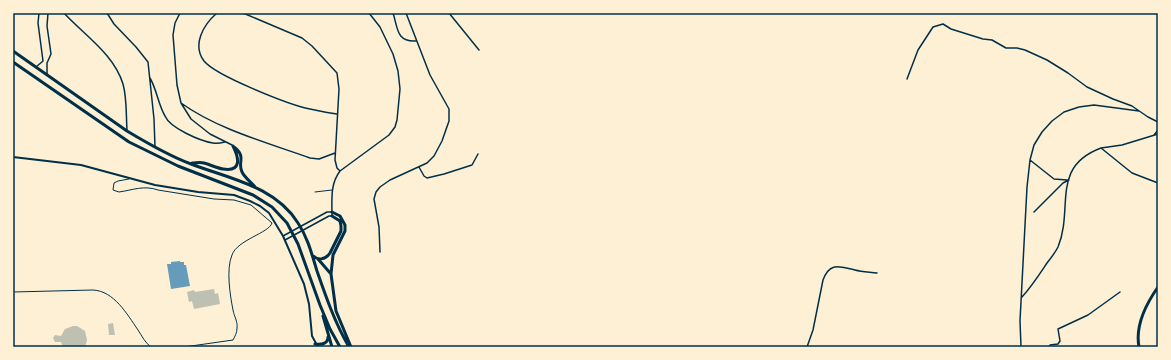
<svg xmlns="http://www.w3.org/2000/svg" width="1171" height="360" viewBox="0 0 1171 360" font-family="Figtree,sans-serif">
<rect width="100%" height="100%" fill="#fdf0d5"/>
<path fill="#669bbc" d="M 180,261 L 180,262 L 184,262 L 184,265 L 186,265 L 190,286 L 171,289 L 167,264 L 171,264 L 171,262 Z"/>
<path fill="#bec0b2" d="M 214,289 L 215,294 L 218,293 L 220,304 L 194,309 L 192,301 L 189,302 L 187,292 L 194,290 L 195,292 Z
M 113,323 L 115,335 L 109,335 L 108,324 Z
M 73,326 L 77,326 L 85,331 L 87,340 L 85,347 L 63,347 L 61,342 L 55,342 L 53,338 L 55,335 L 61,336 L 65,329 Z"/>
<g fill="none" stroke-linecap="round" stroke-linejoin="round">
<path stroke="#003049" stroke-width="1" d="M 129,179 L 118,181 L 114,183 L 113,190 L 119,192 C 133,190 144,185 158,190 L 214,199 L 234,200 L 251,205 L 272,223 C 269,233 237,240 232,255 C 226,269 230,295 233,310 C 234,316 238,322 237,328 C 237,333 235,336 233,340 L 184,347
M 315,192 L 332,190
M 13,292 L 93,290 C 114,291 127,314 138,330 C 142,336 145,343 151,347"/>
<path stroke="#003049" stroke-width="1.5" d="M 64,13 C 84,35 114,54 123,84 C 127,98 126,115 127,130
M 107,13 L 114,24 L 136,47 L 148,62 L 154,119 L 155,147
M 180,13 L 175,23 L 173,35 L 177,85 L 181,103 L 191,119 L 210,134 L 232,145
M 217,13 C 203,25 192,45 204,61 C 216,76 290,105 310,109 C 319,111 328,113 337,114
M 243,13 L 302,38 L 312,46 L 337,73 L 339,89 L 335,160 L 337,168 L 340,171
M 393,13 C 398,28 396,42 416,41
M 449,13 L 479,50
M 36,67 L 43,61 L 38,23 L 39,13
M 47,75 L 47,63 L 51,54 L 47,26 L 48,13
M 150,78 C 157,90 158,104 165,116 C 170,128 200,141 213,143 C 217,144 221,143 225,142
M 907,79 L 918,50 L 933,27 L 943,24 L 951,29 L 983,39 L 992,40 L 1006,48 L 1017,48 L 1025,50 L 1047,60 L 1068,73 L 1087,87 L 1113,99 L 1132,106 L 1148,117 L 1158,122
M 181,103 C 217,129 268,143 310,158 L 319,159 L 335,153
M 1154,135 L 1158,130
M 1101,148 L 1122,145 L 1158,134
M 1030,160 L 1054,179 L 1067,180
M 419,167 L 424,176 L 427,178 L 444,174 L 472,165 L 478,154
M 1034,212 L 1063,183 L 1069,180
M 283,236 L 327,212 L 332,212
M 285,240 L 329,216 L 332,216 C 332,200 330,184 340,171 L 389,135 L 395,127 L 397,120 L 400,89 L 398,71 L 393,54 L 380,27 L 369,13
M 380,252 L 379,227 L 374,199 L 376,192 L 380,187 L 390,180 L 427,163 L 434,156 L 442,141 L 449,121 L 449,109 L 430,75 L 406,13
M 1022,297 C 1032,286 1039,275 1047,263 C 1051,258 1055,253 1058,247 C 1074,208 1050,167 1101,148 L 1132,173 L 1158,183
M 807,347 L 813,330 L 823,280 C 830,261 840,267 855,270 C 862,272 870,272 877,273
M 1021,347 L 1020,321 L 1027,187 L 1030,160 L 1034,145 L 1042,132 L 1052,121 L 1064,112 L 1079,107 L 1094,105 L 1139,111
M 1049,347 L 1050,345 L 1058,344 L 1060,341 L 1058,329 L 1088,315 L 1120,292"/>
<path stroke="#003049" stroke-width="2" d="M 13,157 L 81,165 L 155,185 L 198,192 L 234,195 L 250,201 L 260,206 L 269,213 L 283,236 L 304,284 L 309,304 L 312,336 L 318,347"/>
<path stroke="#003049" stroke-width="3" d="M 13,51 L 127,131 C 147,143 169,156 191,164 C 230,179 275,186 298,223 C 308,238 312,255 317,271 C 326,297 335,323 349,347
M 13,62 L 129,142 L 178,166 L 253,195 L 272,207 L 287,223 L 298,244 L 320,305 L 330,329 L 340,347
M 234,147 C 247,157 237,162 242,172 C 245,178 251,182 255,187
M 192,163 C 196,163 200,162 204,163 C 211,165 217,168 223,169 C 242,172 239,158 233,146
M 332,212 L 340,216 L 345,225 L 345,231 L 333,255 L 331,274 L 336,311 L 351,347
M 312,255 C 318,261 325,260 330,253 L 341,231 L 341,226 L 340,221 L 332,216
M 318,259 L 331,274
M 323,316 L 332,347
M 315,344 C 321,345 328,344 328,337
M 1139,347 C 1135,326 1146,304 1158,287"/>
</g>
<rect width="1171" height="360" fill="none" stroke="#fdf0d5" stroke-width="28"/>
<rect x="14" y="14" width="1143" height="332" fill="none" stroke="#003049" stroke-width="1.5"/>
</svg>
